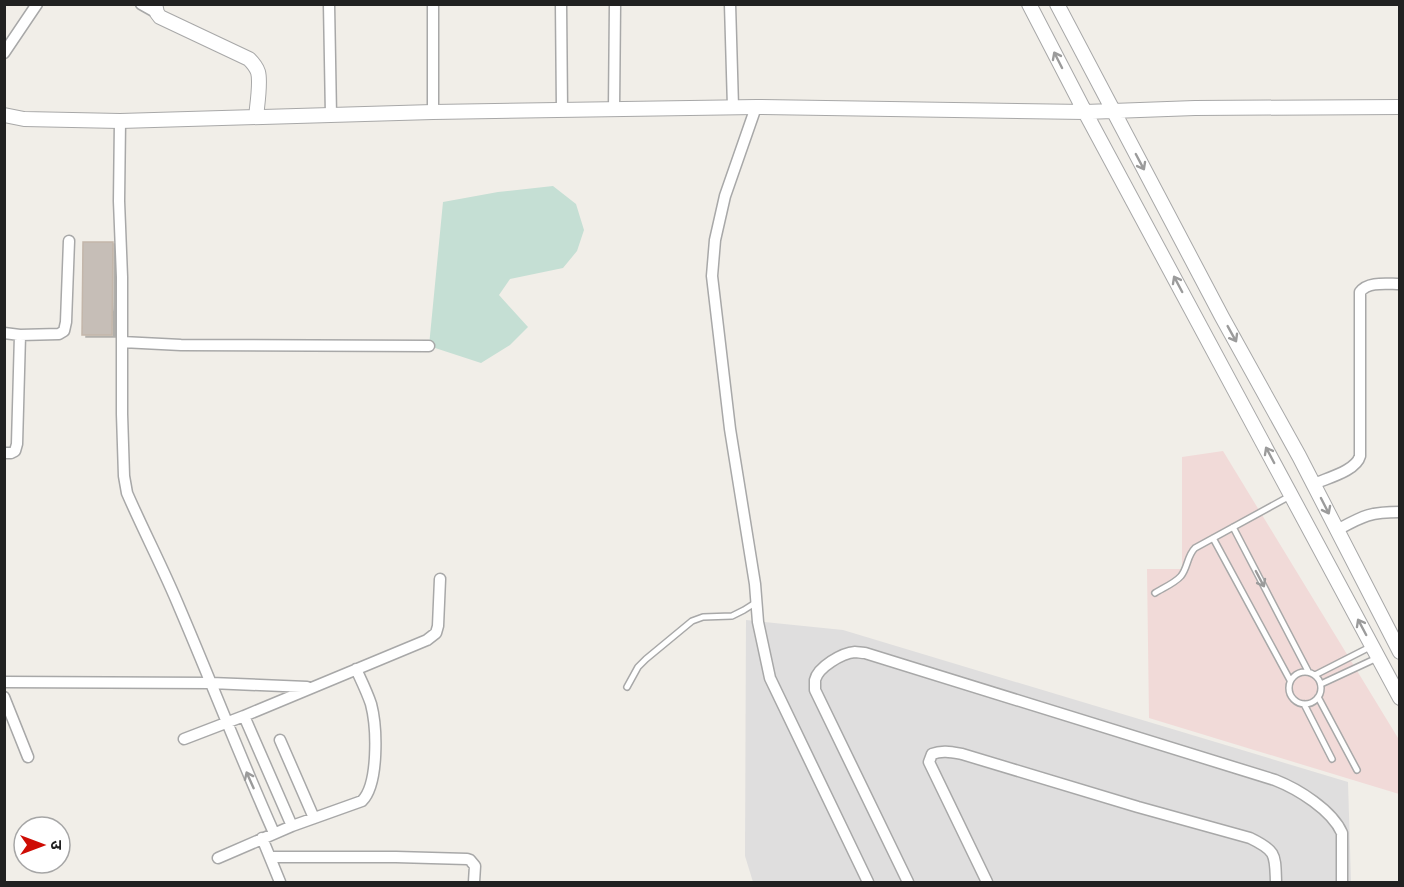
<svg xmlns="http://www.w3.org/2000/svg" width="1404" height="887" viewBox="0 0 1404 887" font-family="'Exo 2','Noto Sans Devanagari',sans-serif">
<defs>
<filter id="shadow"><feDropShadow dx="4" dy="2" stdDeviation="0" flood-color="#0004"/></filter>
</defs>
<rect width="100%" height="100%" fill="#f1eee8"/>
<path fill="#dfdede" d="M 746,620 L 843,630 L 1348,782 L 1351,882 L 753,882 L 745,856 Z"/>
<path fill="#f1dad8" d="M 1223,451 L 1398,738 L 1400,743 L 1399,794 L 1149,718 L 1147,569 L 1182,569 L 1182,457 Z"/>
<path fill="#c5dfd4" d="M 553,186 L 576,204 L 584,230 L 577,251 L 563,268 L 510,279 L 499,295 L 528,327 L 510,345 L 481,363 L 429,346 L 443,202 L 498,192 Z"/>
<path fill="#c6beb7" stroke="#c3b6aa" stroke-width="1.5" filter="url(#shadow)" d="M 83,242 L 113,242 L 112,335 L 82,335 Z"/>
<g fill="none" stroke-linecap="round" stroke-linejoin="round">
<defs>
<path id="service" d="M 1233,527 L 1308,671
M 1213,538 L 1290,680
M 1155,593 C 1163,588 1175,583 1181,576 C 1188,567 1187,556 1195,548 L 1290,496
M1289 688a16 16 0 1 1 32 0a16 16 0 1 1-32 0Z
M 1315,675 L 1372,646
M 1321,684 L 1377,658
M 627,687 L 638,667 L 646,659 L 692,621 L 703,617 L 732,616 L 744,610 L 755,603
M 1318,697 L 1357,770
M 1304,704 L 1332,759"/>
<path id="minor" d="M 141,4 L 157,13
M 329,4 L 331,116
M 561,4 L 562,110
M 730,4 L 733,107
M 4,53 L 37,4
M 756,107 L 725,196 L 715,240 L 712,276 L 730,429 L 755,584 L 758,622 L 770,678 L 868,882
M 614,109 L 615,4
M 433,112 L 433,4
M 120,121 L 119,201 L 122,277 L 122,414 L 124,476 L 127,493 C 144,532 164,570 180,609 C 212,684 241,759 274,833
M 4,333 L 20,335 L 59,334 L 64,331 L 66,322 L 69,241
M 122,342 L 181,345 L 429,346
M 4,453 L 11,453 L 15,451 L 17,444 L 20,335
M 1314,484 C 1327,478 1356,471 1360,456 L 1360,292 C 1368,281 1387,284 1400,284
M 1337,530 C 1363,516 1369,512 1400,512
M 4,682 L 211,683 L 307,687
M 4,697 L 28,757
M 244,716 L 292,826
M 184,739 L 244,716 L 427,640 L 436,633 L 438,626 L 440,579
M 280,740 L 314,818
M 262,838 L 280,882
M 270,857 L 396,857 L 467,859 L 470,860 L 475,866 L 474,882
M 218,858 L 292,826 L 362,801 C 379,784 377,727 371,704 C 367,692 361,680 356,669
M 908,882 L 815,690 C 815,687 815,683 815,680 C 818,667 842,653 855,652 C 858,652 861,653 865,653 L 1275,780 C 1298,789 1332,810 1342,833 L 1342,882
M 987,882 L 929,762 L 932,754 C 942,750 951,752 962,754 L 1138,807 L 1250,838 C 1277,851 1275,855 1276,882"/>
<path id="tertiary" d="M 155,4 L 157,13 L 160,17 L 249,59 C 253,63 256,66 258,72 C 261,82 257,106 256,117
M 1029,4 L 1085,112 L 1400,698
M 1057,4 L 1222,317 L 1299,456 L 1400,652
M 4,115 L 24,119 L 120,121 L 433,112 L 756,107 L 1085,112 L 1195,108 L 1400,107"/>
</defs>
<use href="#service" stroke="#a8a8a8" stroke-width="8"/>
<use href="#minor" stroke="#a8a8a8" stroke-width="13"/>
<use href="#tertiary" stroke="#a8a8a8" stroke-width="16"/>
<use href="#service" stroke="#fff" stroke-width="5"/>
<use href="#minor" stroke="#fff" stroke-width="10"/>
<use href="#tertiary" stroke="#fff" stroke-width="14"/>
</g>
<defs><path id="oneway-shaft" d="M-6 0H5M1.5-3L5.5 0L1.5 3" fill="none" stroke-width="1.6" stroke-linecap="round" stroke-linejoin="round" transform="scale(1.5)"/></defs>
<g stroke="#9b9b9b">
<use href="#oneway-shaft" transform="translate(1058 60) rotate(-117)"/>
<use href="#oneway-shaft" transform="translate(1140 162) rotate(62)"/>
<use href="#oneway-shaft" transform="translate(1178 284) rotate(-118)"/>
<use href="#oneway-shaft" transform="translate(1232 334) rotate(61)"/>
<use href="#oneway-shaft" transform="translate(1270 455) rotate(-118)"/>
<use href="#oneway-shaft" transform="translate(1325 506) rotate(63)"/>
<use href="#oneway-shaft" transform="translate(1260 579) rotate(62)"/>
<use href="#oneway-shaft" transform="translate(1362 627) rotate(-118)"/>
<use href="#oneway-shaft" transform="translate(250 780) rotate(-114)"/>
</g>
<rect width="1404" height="887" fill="none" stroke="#212121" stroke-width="12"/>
<g transform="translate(42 845) rotate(90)"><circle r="28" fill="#ffffff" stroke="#a6a6a6" stroke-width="1.5"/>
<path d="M0-4.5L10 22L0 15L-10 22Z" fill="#ce0c04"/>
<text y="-9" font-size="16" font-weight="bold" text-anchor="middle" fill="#212121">उ</text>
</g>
</svg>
